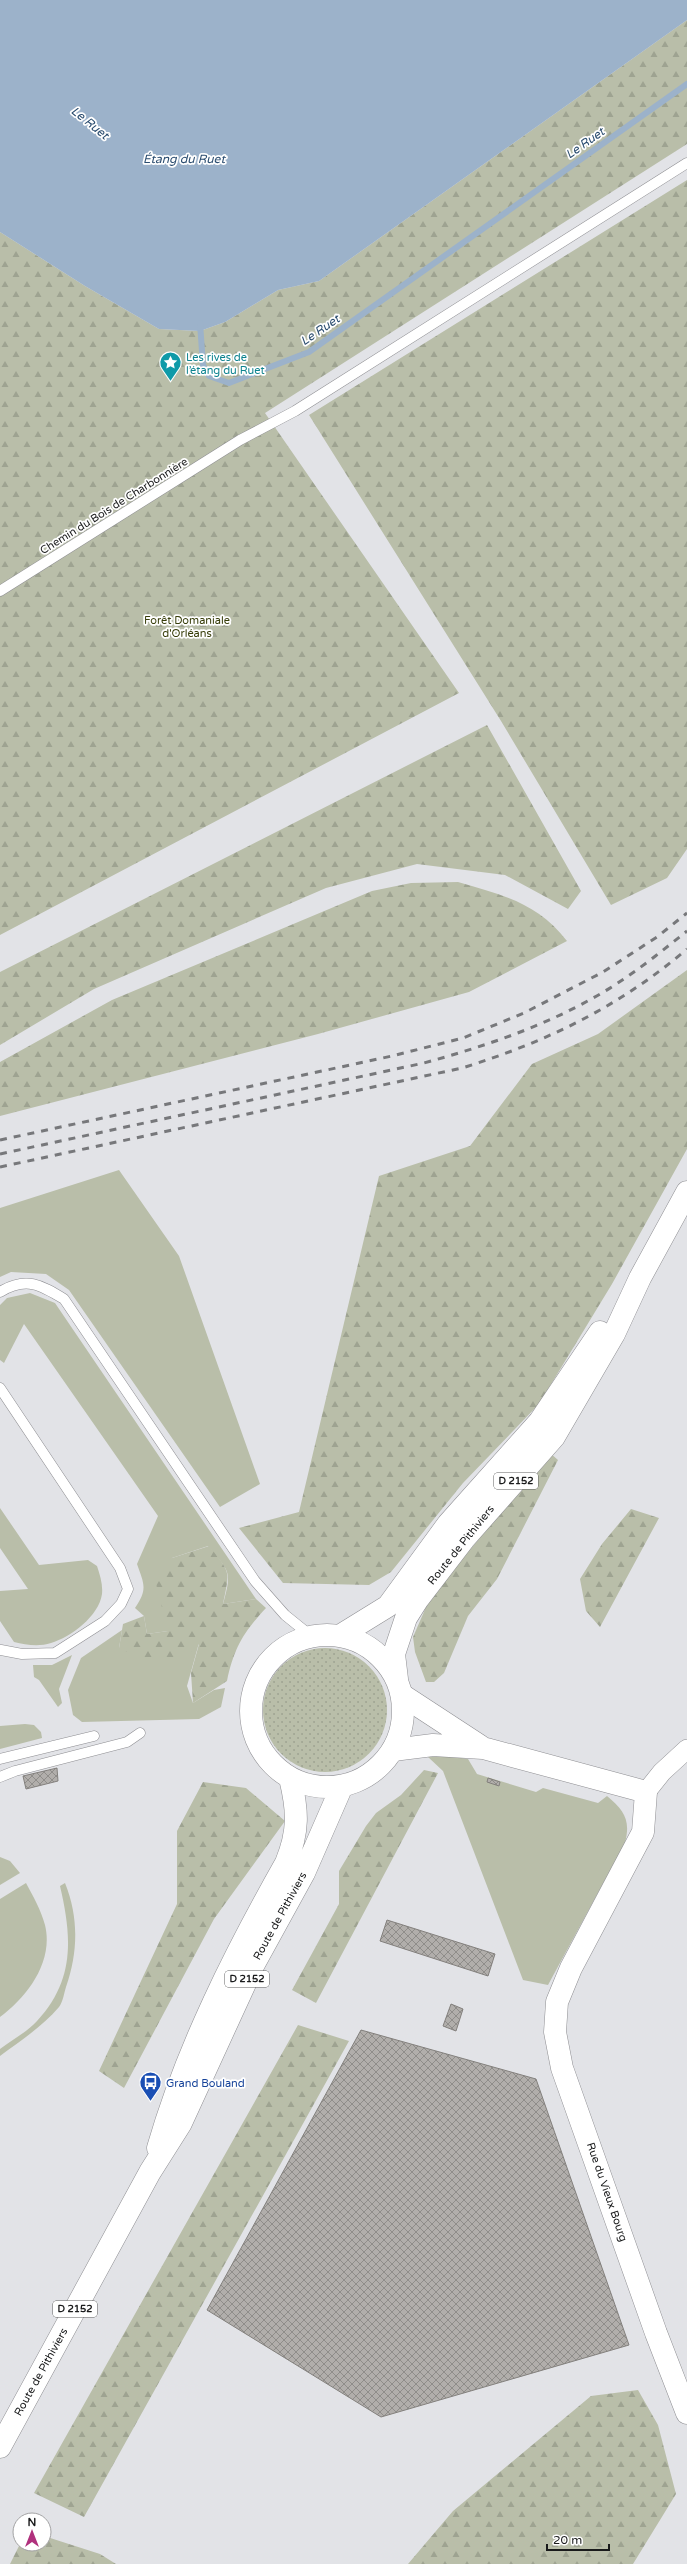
<svg xmlns="http://www.w3.org/2000/svg" width="687" height="2564" viewBox="0 0 687 2564" font-family="'Varela Round',sans-serif">
<defs>
<pattern id="forest-firs" width="22" height="20" patternUnits="userSpaceOnUse"><rect width="22" height="20" fill="#b9bea9"/><path d="M5 1l3.5 6h-7zM16 11l3.5 6h-7z" fill="#9ea391"/></pattern>
<pattern id="garden-dots" width="8" height="8" patternUnits="userSpaceOnUse"><rect width="8" height="8" fill="#b9bea9"/><path d="M2 2h.1M6 6h.1" fill="none" stroke="#9ea391" stroke-width="1.8" stroke-linecap="round"/></pattern>
<pattern id="building-cross-hatch" width="8" height="8" patternUnits="userSpaceOnUse"><rect width="8" height="8" fill="#b1aeab"/><path d="M0 0l8 8M0 8l8-8" fill="none" stroke="#8f8d8a"/></pattern>
</defs>
<rect width="100%" height="100%" fill="#e2e3e7"/>
<path fill="#b9bea9" d="M 119,1170 L 179,1256 L 260,1484 L 220,1507 L 69,1290 L 46,1274 L 11,1272 L 0,1277 L 0,1208 Z
M 30,1293 L 55,1303 L 256,1599 L 223,1604 C 232,1571 230,1572 208,1546 L 172,1558 L 168,1631 L 147,1634 L 144,1616 L 135,1608 C 148,1589 144,1584 137,1564 L 158,1516 L 24,1324 L 4,1363 L 0,1360 L 0,1305 L 7,1298 Z
M 0,1508 L 39,1565 L 88,1560 L 97,1566 C 100,1575 103,1585 102,1594 C 99,1616 71,1637 51,1643 C 39,1647 26,1645 14,1642 L 0,1621 L 0,1591 L 28,1589 L 0,1548 Z
M 122,1630 L 119,1648 L 199,1643 L 187,1686 L 193,1703 L 214,1690 L 225,1688 L 221,1707 L 199,1719 L 82,1722 L 73,1715 L 68,1690 L 81,1658 Z
M 72,1655 L 59,1689 L 62,1703 L 58,1707 L 39,1680 L 34,1677 L 33,1665 L 52,1665 Z
M 25,1724 L 34,1725 L 41,1732 L 42,1738 L 0,1749 L 0,1726 Z
M 441,1755 L 468,1759 L 477,1774 L 536,1792 L 543,1788 L 598,1803 L 607,1796 C 624,1810 631,1820 625,1843 L 548,1985 L 523,1980 L 443,1771 L 428,1757 Z
M 0,1857 L 10,1861 L 20,1873 L 0,1885 Z
M 26,1883 C 33,1896 41,1910 45,1925 C 54,1962 27,1997 0,2017 L 0,1899 Z
M 65,1883 C 79,1918 78,1952 66,1987 C 64,1993 63,2002 59,2007 C 42,2027 20,2041 0,2056 L 0,2049 C 12,2040 27,2032 37,2021 C 75,1980 72,1937 60,1886 Z"/>
<path fill="url(#forest-firs)" d="M 687,20 L 687,144 L 265,413 L 459,693 L 0,935 L 0,232 L 85,286 L 159,329 L 200,331 L 225,322 L 278,290 L 319,281 Z
M 687,180 L 687,849 L 667,878 L 611,905 L 501,721 L 309,415 Z
M 487,725 L 581,891 L 568,909 L 505,875 L 417,864 L 326,888 L 94,989 L 0,1045 L 0,972 Z
M 458,882 C 502,895 537,902 567,941 L 469,992 L 318,1034 L 0,1116 L 0,1062 L 112,1000 L 372,891 L 411,883 Z
M 687,970 L 687,1149 L 612,1284 L 539,1404 L 463,1483 L 391,1572 L 369,1585 L 283,1583 L 239,1528 L 299,1512 L 379,1176 L 470,1146 L 532,1064 L 598,1034 Z
M 550,1453 L 558,1460 L 497,1579 L 468,1616 L 444,1673 L 434,1682 L 426,1682 L 415,1652 L 413,1637 L 430,1598 Z
M 631,1509 L 659,1518 L 600,1627 L 586,1611 L 580,1579 L 602,1544 Z
M 209,1546 C 231,1573 230,1570 223,1604 L 256,1599 L 266,1608 C 243,1633 234,1648 227,1681 L 193,1703 L 191,1673 L 199,1644 L 185,1657 L 144,1660 L 119,1648 L 123,1624 L 144,1616 L 147,1634 L 168,1631 L 155,1580 L 172,1558 Z
M 424,1770 L 438,1773 L 316,2003 L 292,1990 L 339,1904 L 339,1871 L 366,1826 L 376,1813 L 401,1795 Z
M 203,1782 L 246,1788 L 285,1821 L 214,1919 L 124,2088 L 99,2071 L 177,1904 L 177,1831 Z
M 298,2025 L 349,2041 L 84,2517 L 34,2493 Z
M 638,2390 L 658,2425 L 676,2494 L 633,2564 L 408,2564 L 453,2511 L 591,2396 Z
M 44,2536 L 100,2554 L 116,2564 L 10,2564 L 20,2544 L 44,2544 Z"/>
<path fill="url(#garden-dots)" d="M263 1710a62 62 0 1 1 124 0a62 62 0 1 1-124 0Z"/>
<path fill="#9cb2ca" d="M 0,0 L 687,0 L 687,20 L 319,281 L 278,290 L 225,322 L 200,331 L 159,329 L 85,286 L 0,232 Z"/>
<g fill="none" stroke-linecap="round" stroke-linejoin="round">
<path stroke="#9cb2ca" stroke-width="6" d="M 200,323 L 203,365 L 209,376 L 229,383 L 309,352 L 687,84"/>
</g>
<path fill="url(#building-cross-hatch)" stroke="#83807d" d="M 57,1768 L 58,1781 L 26,1789 L 23,1776 Z
M 488,1778 L 500,1782 L 499,1786 L 487,1782 Z
M 387,1920 L 495,1954 L 488,1976 L 380,1941 Z
M 451,2004 L 463,2009 L 456,2031 L 443,2026 Z
M 361,2030 L 536,2079 L 629,2345 L 381,2417 L 207,2310 Z"/>
<g fill="none" stroke-linecap="round" stroke-linejoin="round">
<defs>
<path id="service" d="M 0,591 L 240,440 L 295,411 L 687,163
M 0,1292 C 26,1276 41,1285 64,1299 L 255,1581 L 285,1615 L 311,1636
M 0,1388 L 120,1568 L 128,1589 L 121,1604 L 105,1621 L 55,1653 L 22,1654 L 1,1650
M 0,1759 L 94,1736
M 0,1777 L 15,1771 L 127,1742 L 140,1733"/>
<path id="minor" d="M 646,1792 L 662,1772 L 687,1749"/>
<path id="tertiary" d="M 402,1695 L 480,1746
M 393,1750 L 433,1745 L 483,1748 L 646,1792 L 643,1832 L 571,1968 L 557,2002 L 555,2032 L 562,2068 L 656,2333 L 687,2413"/>
<path id="primary" d="M251 1711a76 76 0 1 1 152 0a76 76 0 1 1-152 0Z
M 341,1635 L 388,1606 L 448,1524 L 540,1421 L 600,1332
M 397,1679 L 394,1654 L 406,1618 L 418,1599 L 464,1539 L 554,1437 L 614,1334 L 640,1278 L 687,1192
M 158,2148 C 187,2048 235,1953 286,1863 C 299,1831 298,1811 290,1778
M 0,2447 L 150,2172 L 181,2123 L 254,1964 L 304,1873 L 342,1786"/>
</defs>
<use href="#service" stroke="#8e8e92" stroke-width="11"/>
<use href="#minor" stroke="#8e8e92" stroke-width="20"/>
<use href="#tertiary" stroke="#8e8e92" stroke-width="23"/>
<use href="#primary" stroke="#8e8e92" stroke-width="23"/>
<use href="#service" stroke="#fff" stroke-width="10"/>
<use href="#minor" stroke="#fff" stroke-width="19"/>
<use href="#tertiary" stroke="#fff" stroke-width="22"/>
<use href="#primary" stroke="#fff" stroke-width="22"/>
<path stroke="#77787b" stroke-width="3" stroke-dasharray="7 7" stroke-linecap="butt" d="M 0,1140 L 392,1056 L 463,1038 L 524,1013 L 603,972 L 657,937 L 687,913
M 0,1154 L 424,1063 C 482,1047 540,1028 593,998 C 626,980 657,955 687,931
M 0,1167 L 462,1068 C 546,1042 619,1007 687,949"/>
</g>
<defs>
<symbol id="sight-pin" viewBox="-11 -11 22 30"><path d="M0 17L-7.5 6A9.5 9.5 0 1 1 7.5 6Z" fill="#0f9aa8" stroke="#fff"/><path d="M0-6L1.8-2.2L6-1.7L2.9 1.2L3.7 5.4L0 3.3L-3.7 5.4L-2.9 1.2L-6-1.7L-1.8-2.2Z" fill="#fff"/></symbol>
<symbol id="bus-pin" viewBox="-11 -11 22 30"><path d="M0 17L-7.5 6A9.5 9.5 0 1 1 7.5 6Z" fill="#1a4fb4" stroke="#fff"/><path d="M-5-6H5V4H4V6H2V4H-2V6H-4V4H-5ZM-3.5-4V0h7V-4ZM-3.5 1.2v1.5H-2V1.2ZM2 1.2v1.5H3.5V1.2Z" fill="#fff"/></symbol>
</defs>
<g fill-rule="evenodd">
<use href="#sight-pin" x="158" y="350" width="25" height="34"/>
<use href="#bus-pin" x="138" y="2070" width="25" height="34"/>
</g>
<g text-anchor="middle" dominant-baseline="central" stroke-width="3.5" stroke-linejoin="round" paint-order="stroke">
<g fill="#fff" stroke="#5e5f5f" stroke-width="1">
<rect x="494" y="1473" width="44" height="16" rx="3"/>
<rect x="225" y="1971" width="44" height="16" rx="3"/>
<rect x="53" y="2301" width="44" height="16" rx="3"/>
</g>
<g font-size="10" font-weight="bold" fill="#191a1b">
<text x="516" y="1481">D 2152</text>
<text x="247" y="1979">D 2152</text>
<text x="75" y="2309">D 2152</text>
</g>
<g font-size="11" fill="#0d838f" stroke="#fff" text-anchor="start">
<text x="186" y="357">Les rives de<tspan x="186" dy="13">l’étang du Ruet</tspan></text>
</g>
<g font-size="11" fill="#191a1b" stroke="#fff">
<text transform="translate(114 506) rotate(-32)">Chemin du Bois de Charbonnière</text>
<text transform="translate(461 1545) rotate(-51)">Route de Pithiviers</text>
<text transform="translate(280 1916) rotate(-61)">Route de Pithiviers</text>
<text transform="translate(607 2192) rotate(71)">Rue du Vieux Bourg</text>
<text transform="translate(41 2372) rotate(-61)">Route de Pithiviers</text>
</g>
<g font-size="11" fill="#373d09" stroke="#fff">
<text x="187" y="620">Forêt Domaniale<tspan x="187" dy="13">d'Orléans</tspan></text>
</g>
<g font-size="11" fill="#164399" stroke="#fff" text-anchor="start">
<text x="166" y="2083">Grand Bouland</text>
</g>
<g font-size="12" font-style="italic" fill="#2a4c6f" stroke="#fff">
<text transform="translate(90 123) rotate(39)">Le Ruet</text>
<text transform="translate(585 143) rotate(-35)">Le Ruet</text>
<text x="184" y="159">Étang du Ruet</text>
<text transform="translate(320 330) rotate(-34)">Le Ruet</text>
</g>
</g>
<g transform="translate(32 2532)"><circle r="19" fill="#ffffff" stroke="#a3a3a4"/>
<path d="M0-3L7 15L0 10L-7 15Z" fill="#b0317d"/>
<text y="-6" font-size="11" font-weight="bold" text-anchor="middle" fill="#191a1b">N</text>
</g>
<path d="M547 2544v6h62v-6" fill="none" stroke="#191a1b" stroke-width="2"/>
<text x="553" y="2544" font-size="12" fill="#191a1b" stroke="#ffffff" stroke-width="3" paint-order="stroke">20 m</text>
</svg>
